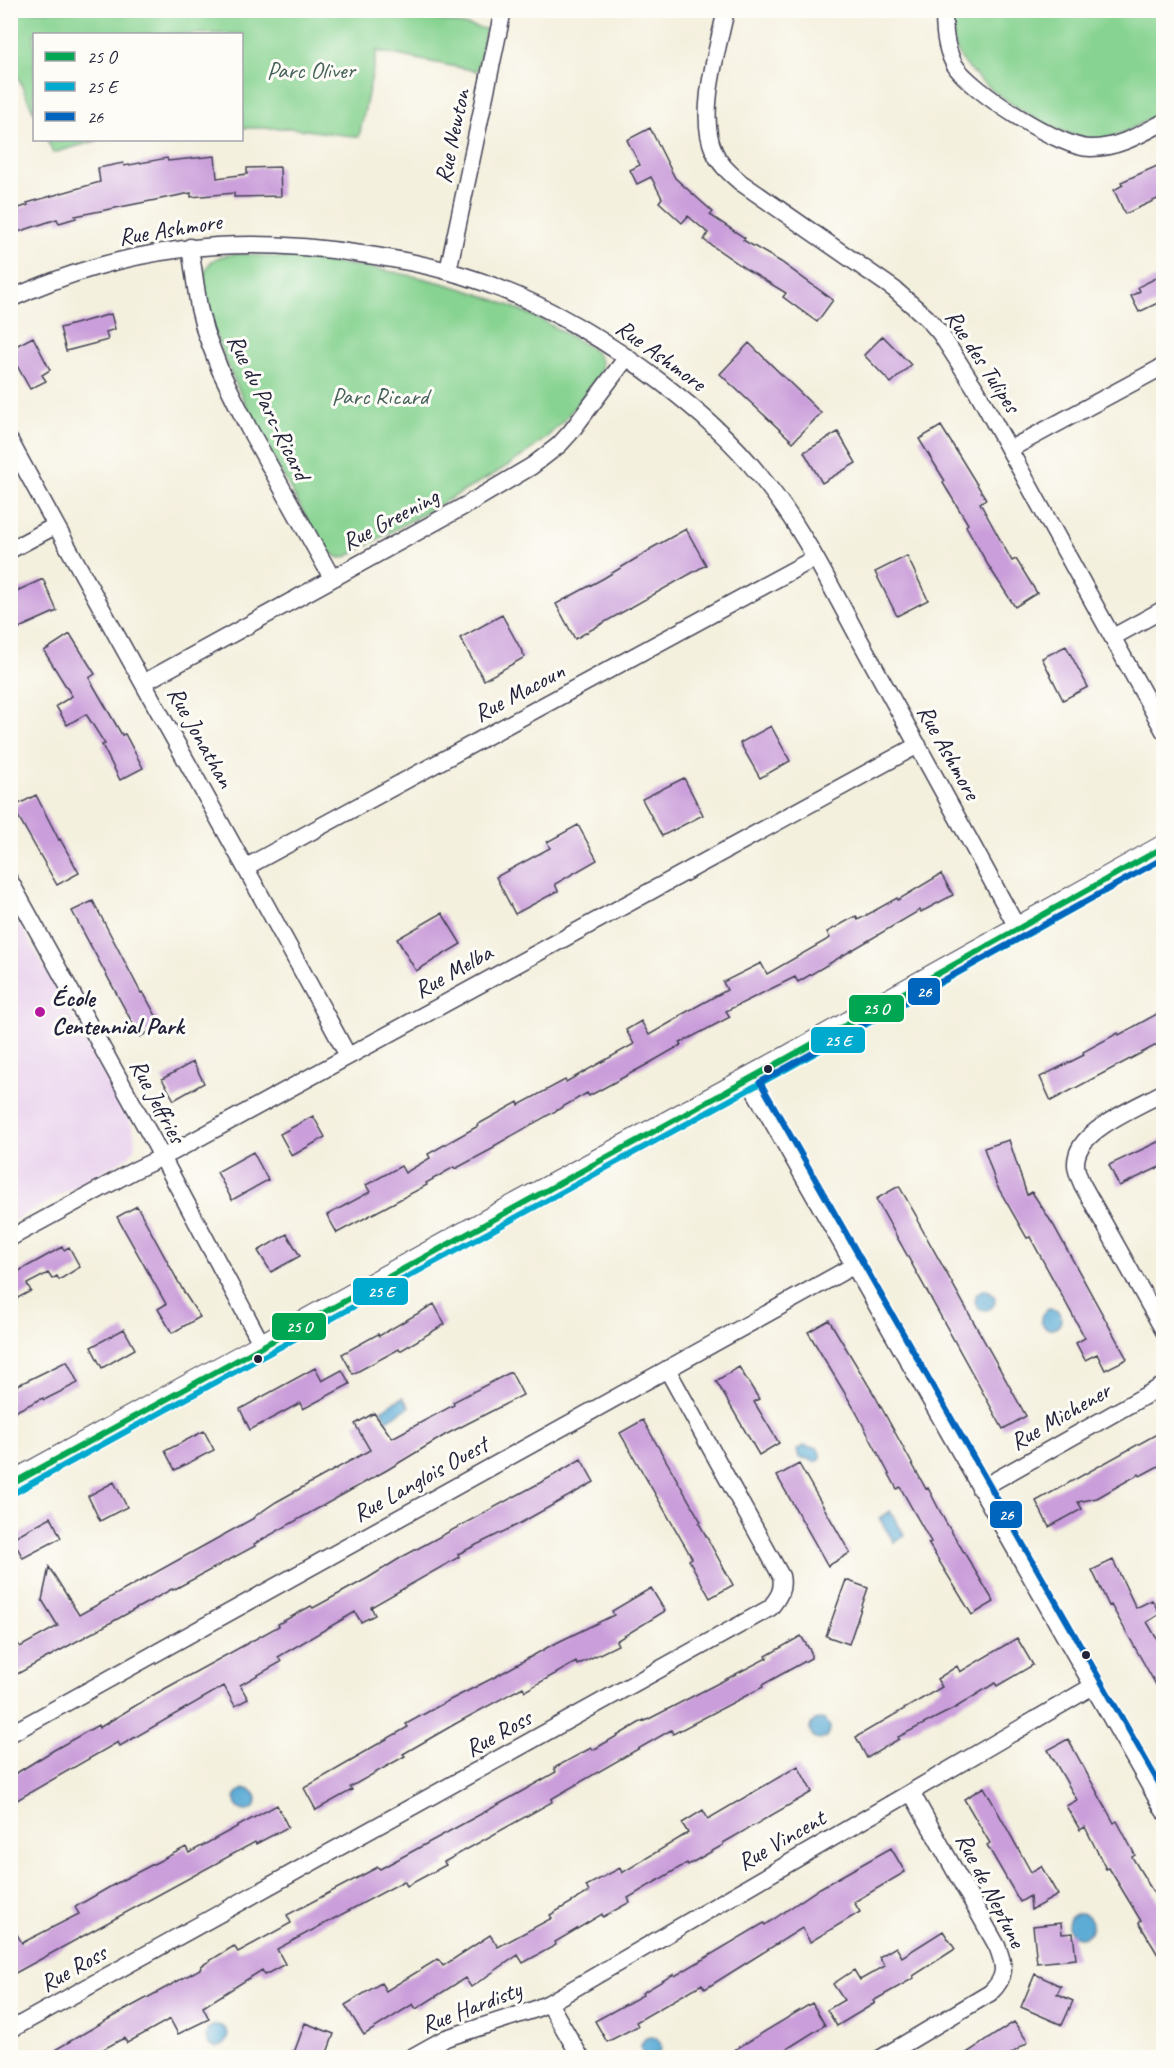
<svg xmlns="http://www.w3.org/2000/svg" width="1174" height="2068" viewBox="0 0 1174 2068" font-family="Caveat,sans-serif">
<rect width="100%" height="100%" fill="#fdfcf7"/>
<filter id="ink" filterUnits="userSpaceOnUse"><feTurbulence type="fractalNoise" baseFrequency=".0167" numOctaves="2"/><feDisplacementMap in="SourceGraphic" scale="12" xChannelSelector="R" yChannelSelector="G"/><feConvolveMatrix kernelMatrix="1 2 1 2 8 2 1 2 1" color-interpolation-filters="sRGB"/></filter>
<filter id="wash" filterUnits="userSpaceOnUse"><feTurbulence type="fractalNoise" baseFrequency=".008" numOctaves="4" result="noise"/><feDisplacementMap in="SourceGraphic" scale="24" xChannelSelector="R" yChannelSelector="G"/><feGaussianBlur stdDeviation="1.35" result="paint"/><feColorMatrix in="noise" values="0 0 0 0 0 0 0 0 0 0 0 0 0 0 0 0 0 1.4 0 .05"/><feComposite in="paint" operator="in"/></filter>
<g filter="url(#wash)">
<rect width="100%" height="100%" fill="#f4f0de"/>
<path fill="#e9d2ee" d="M 10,906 L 129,1119 L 134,1133 L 135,1142 L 134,1149 L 129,1156 L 121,1161 L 11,1222 Z"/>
<path fill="#87d391" stroke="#547a66" stroke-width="1.5" d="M 384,10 L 486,29 L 477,71 L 377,51 L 359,137 L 290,128 L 242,128 L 242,34 L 34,34 L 34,113 L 11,61 L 11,11 Z
M 952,11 L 1163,11 L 1163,110 C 1145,121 1119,139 1096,139 C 1058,139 977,88 959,55 C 951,40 952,27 952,11 Z
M 47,140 L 99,140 L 53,153 Z
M 238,254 C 351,262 469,275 568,335 C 583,344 606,352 601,372 L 566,418 L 546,438 L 524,455 L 496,473 L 346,557 L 340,558 L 324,549 C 299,502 184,314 207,268 C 212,256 227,255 238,254 Z"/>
<path fill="#5cacd6" stroke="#3f6788" stroke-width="1.5" d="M975 1300a10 10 0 1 1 20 0a10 10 0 1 1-20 0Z
M1041 1319a10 10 0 1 1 20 0a10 10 0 1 1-20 0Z
M 403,1397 L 409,1407 L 387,1420 L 381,1410 Z
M 804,1446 L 817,1448 L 820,1454 L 820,1460 L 814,1462 L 809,1459 L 799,1458 L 797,1450 Z
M 890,1511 L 905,1536 L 894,1542 L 879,1518 Z
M810 1729a10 10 0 1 1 20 0a10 10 0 1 1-20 0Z
M235 1800a11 11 0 1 1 22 0a11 11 0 1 1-22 0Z
M1068 1925a12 12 0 1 1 24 0a12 12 0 1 1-24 0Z
M206 2036a11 11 0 1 1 22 0a11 11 0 1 1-22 0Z
M641 2047a10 10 0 1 1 20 0a10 10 0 1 1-20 0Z"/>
<g id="blocks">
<path fill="#ca9eda" d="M 650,128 L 675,178 L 713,212 L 710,215 L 745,238 L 743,240 L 781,262 L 833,300 L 817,322 L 783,297 L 786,293 L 746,269 L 704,240 L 708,233 L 688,216 L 682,223 L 659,202 L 662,198 L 651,177 L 637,184 L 630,170 L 640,165 L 627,140 Z
M 215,156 L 217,178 L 247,174 L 247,168 L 280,167 L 281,196 L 234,197 L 234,193 L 191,197 L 191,193 L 75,216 L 76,218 L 59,223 L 57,219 L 15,233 L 10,219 L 10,211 L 28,205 L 27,203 L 100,182 L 98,168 L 123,163 L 124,166 L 167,158 L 168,161 Z
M 1164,163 L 1164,196 L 1125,214 L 1114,190 L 1123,185 L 1121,182 Z
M 1164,274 L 1164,300 L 1139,312 L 1131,296 L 1140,291 L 1138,287 Z
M 111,314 L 115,329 L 106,332 L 108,340 L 66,351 L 60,328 Z
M 883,336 L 911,365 L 891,383 L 864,355 Z
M 33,337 L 50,370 L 42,375 L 46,381 L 30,389 L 10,353 L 10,349 Z
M 749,343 L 821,413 L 793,442 L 720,374 Z
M 941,426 L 986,499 L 980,503 L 1012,561 L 1016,559 L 1037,593 L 1015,607 L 988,565 L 966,526 L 968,524 L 943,483 L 945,481 L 919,439 Z
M 838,432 L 856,463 L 822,483 L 804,452 Z
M 686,529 L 706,565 L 575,639 L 556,604 L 604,578 L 650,550 L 650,549 Z
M 907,556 L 928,600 L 897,616 L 875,572 Z
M 43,579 L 57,611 L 10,632 L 10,594 Z
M 502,615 L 525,657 L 484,680 L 460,638 Z
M 70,634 L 95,674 L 89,678 L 122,735 L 125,734 L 143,768 L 120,780 L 102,745 L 105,744 L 86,714 L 67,725 L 56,706 L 72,696 L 44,651 Z
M 1066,646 L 1088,687 L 1063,700 L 1042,658 Z
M 771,726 L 790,761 L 760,778 L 740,743 Z
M 684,778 L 703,815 L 662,836 L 642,799 Z
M 36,795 L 59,840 L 60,839 L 79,873 L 57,885 L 13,807 Z
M 578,825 L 597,860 L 555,884 L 558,891 L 515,914 L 496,877 L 550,848 L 547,842 Z
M 941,874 L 953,895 L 921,912 L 920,910 L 798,982 L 795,977 L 726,1011 L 730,1017 L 680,1043 L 681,1045 L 646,1065 L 589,1096 L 587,1093 L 494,1146 L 494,1148 L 455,1169 L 454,1167 L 426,1183 L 427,1185 L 337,1233 L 327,1215 L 370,1192 L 366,1185 L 401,1166 L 405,1173 L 430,1158 L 428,1154 L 478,1126 L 477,1125 L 518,1102 L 519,1105 L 565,1080 L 566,1082 L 634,1044 L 626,1030 L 641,1021 L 649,1035 L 680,1017 L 679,1016 L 727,990 L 723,982 L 761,963 L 767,974 L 830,938 L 827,932 L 856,916 L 858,920 L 897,898 L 898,900 Z
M 93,901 L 141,993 L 143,992 L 161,1025 L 140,1037 L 72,911 Z
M 442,913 L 461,944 L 416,971 L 397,939 Z
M 1164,1010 L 1164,1041 L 1051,1101 L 1040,1077 L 1084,1055 L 1083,1052 L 1118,1033 L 1119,1035 Z
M 193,1062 L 204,1083 L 174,1100 L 162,1079 Z
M 313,1116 L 325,1137 L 292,1156 L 280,1134 Z
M 1164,1139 L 1164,1165 L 1119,1186 L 1109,1165 Z
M 1009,1140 L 1027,1195 L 1032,1192 L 1054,1226 L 1127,1359 L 1105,1370 L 1097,1354 L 1085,1360 L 1076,1343 L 1085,1338 L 1030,1237 L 1027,1238 L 996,1184 L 984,1148 Z
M 253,1152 L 268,1180 L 232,1200 L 217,1172 Z
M 899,1186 L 918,1219 L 917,1220 L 1026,1416 L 1003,1429 L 876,1199 Z
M 137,1206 L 185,1294 L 200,1317 L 172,1333 L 158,1309 L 166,1304 L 117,1217 Z
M 287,1234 L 300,1256 L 271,1272 L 258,1251 Z
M 62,1247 L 64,1250 L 69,1247 L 80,1267 L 59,1280 L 57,1276 L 52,1279 L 48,1273 L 27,1284 L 31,1291 L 10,1302 L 10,1276 Z
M 434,1304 L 445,1324 L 400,1351 L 399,1349 L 353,1374 L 342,1354 L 378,1334 L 379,1336 Z
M 829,1320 L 875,1396 L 926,1489 L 928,1488 L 945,1521 L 994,1602 L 972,1615 L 928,1543 L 931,1542 L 900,1487 L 897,1489 L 855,1410 L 808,1332 Z
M 124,1329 L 135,1349 L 102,1368 L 91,1347 Z
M 67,1361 L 78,1383 L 44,1400 L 43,1398 L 10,1414 L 10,1389 Z
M 739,1367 L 759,1399 L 754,1402 L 779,1443 L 759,1455 L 716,1381 Z
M 315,1368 L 322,1381 L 342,1370 L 350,1384 L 303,1409 L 300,1403 L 250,1430 L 240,1409 Z
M 511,1372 L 523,1395 L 445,1435 L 387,1470 L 254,1544 L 255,1546 L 173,1590 L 172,1589 L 10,1678 L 10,1631 L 20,1647 L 58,1626 L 42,1600 L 49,1567 L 79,1615 L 254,1518 L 254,1517 L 276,1502 L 370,1450 L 355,1424 L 374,1413 L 392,1438 L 454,1405 L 453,1402 Z
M 643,1420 L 701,1522 L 699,1523 L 733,1585 L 710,1598 L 689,1560 L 692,1558 L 620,1433 Z
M 1164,1430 L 1164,1463 L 1140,1476 L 1139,1474 L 1097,1498 L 1078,1502 L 1082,1509 L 1049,1527 L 1036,1501 Z
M 204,1431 L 214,1450 L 175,1470 L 165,1451 Z
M 581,1459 L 594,1482 L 517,1525 L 458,1554 L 459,1557 L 371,1607 L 375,1615 L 361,1622 L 355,1612 L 278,1657 L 281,1662 L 240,1685 L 248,1699 L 235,1706 L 224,1686 L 120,1746 L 118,1742 L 10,1804 L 10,1777 L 54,1750 L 98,1725 L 99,1728 L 148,1698 L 279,1626 L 278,1624 L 311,1606 L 313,1608 L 368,1578 L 402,1557 L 549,1478 Z
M 799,1464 L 850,1553 L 828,1566 L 777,1476 Z
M 114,1482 L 127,1507 L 100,1521 L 88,1496 Z
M 51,1517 L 61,1538 L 23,1558 L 12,1538 Z
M 1113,1560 L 1136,1608 L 1152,1600 L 1160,1614 L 1147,1622 L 1164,1651 L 1164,1699 L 1111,1605 L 1109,1606 L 1092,1570 Z
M 846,1580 L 868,1588 L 849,1644 L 826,1636 Z
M 651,1588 L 665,1611 L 616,1641 L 618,1645 L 577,1665 L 576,1662 L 525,1691 L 523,1687 L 455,1724 L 403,1754 L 405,1756 L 350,1787 L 352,1790 L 316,1810 L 304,1788 L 358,1757 L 357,1756 L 408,1727 L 406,1724 L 444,1703 L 495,1677 L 550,1646 L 614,1615 L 612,1611 Z
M 801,1636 L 811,1652 L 811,1658 L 762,1685 L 763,1687 L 673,1734 L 671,1730 L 551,1799 L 552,1802 L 444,1862 L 446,1865 L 407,1886 L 404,1881 L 277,1949 L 285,1964 L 265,1975 L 262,1970 L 203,2007 L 209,2019 L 178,2034 L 170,2019 L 127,2043 L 124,2038 L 87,2058 L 41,2058 L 112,2017 L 202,1968 L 201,1966 L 234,1946 L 238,1952 L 291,1923 L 287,1915 L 378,1867 L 380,1869 L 503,1802 L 556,1772 L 554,1768 L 591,1748 L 593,1750 L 644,1720 L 645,1721 L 767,1658 L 766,1656 Z
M 1017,1638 L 1033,1665 L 997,1686 L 995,1683 L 955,1708 L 898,1737 L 899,1739 L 867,1758 L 856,1737 L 942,1687 L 937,1679 L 957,1666 L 960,1672 Z
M 1068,1739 L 1114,1823 L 1117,1821 L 1135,1855 L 1132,1857 L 1164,1910 L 1164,1965 L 1139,1923 L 1141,1921 L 1109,1868 L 1106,1869 L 1085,1827 L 1080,1830 L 1066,1806 L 1077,1800 L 1048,1750 Z
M 798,1766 L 812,1792 L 723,1843 L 723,1845 L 688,1865 L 687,1863 L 628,1898 L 630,1902 L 603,1917 L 602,1914 L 555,1942 L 556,1945 L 523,1963 L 518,1955 L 471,1987 L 465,1978 L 416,2009 L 413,2004 L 364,2035 L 345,2005 L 381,1983 L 386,1991 L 438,1959 L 443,1966 L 490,1935 L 498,1947 L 552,1918 L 550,1915 L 589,1892 L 586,1886 L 620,1868 L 622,1873 L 688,1833 L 682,1823 L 703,1810 L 708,1819 Z
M 984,1787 L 1031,1872 L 1041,1866 L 1058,1895 L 1031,1910 L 1030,1896 L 1020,1902 L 987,1845 L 990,1843 L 964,1799 Z
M 277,1805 L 288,1827 L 256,1844 L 255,1842 L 10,1976 L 10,1922 L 22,1943 L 79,1914 L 75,1907 L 115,1884 L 186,1847 L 189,1853 Z
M 891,1848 L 905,1872 L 854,1902 L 860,1912 L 810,1942 L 802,1928 L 705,1989 L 702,1984 L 636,2022 L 638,2026 L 607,2042 L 595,2021 L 643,1995 L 642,1993 L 674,1974 L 675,1976 L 764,1923 L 765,1925 L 820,1888 Z
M 1061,1923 L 1062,1934 L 1073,1933 L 1076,1959 L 1037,1963 L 1033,1926 Z
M 943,1931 L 955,1949 L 913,1976 L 914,1978 L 873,2001 L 875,2003 L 837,2026 L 827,2010 L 844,2000 L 833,1984 L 854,1970 L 860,1980 L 885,1966 L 879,1957 L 896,1947 L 902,1957 Z
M 1035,1974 L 1061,1986 L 1057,1994 L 1073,2001 L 1062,2025 L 1021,2007 Z
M 812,2003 L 825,2025 L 782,2052 L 772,2058 L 721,2058 Z
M 1014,2022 L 1028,2042 L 1005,2058 L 959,2058 Z
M 305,2023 L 334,2034 L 325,2058 L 292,2058 Z"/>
</g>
</g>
<g filter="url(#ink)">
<use href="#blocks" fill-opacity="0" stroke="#424153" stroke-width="1.5"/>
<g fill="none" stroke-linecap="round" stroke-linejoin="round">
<defs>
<path id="street" d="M 726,10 C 718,48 697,115 714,151 C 719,164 730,173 740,182 L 894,289 L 927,318 L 940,333 L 977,391 L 1164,731
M 944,10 C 944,29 945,47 954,64 C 969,90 1061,149 1091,148 C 1118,148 1141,134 1164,122
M 190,247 L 199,308 L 205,331 L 220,370 L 248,427 L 332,578
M 448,271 L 503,10
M 10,299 C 126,246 236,234 361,254 C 390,258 419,263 447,271 C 526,292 598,334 662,383 C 698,411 732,440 760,476 C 802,526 831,587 862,644 C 915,739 966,834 1018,929
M 10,441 C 121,647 238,850 348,1056
M 1010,449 L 1164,366
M 10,550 L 55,526
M 1113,637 L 1164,609
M 143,683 L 468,504 L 532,466 L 559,445 L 570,433 L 627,357
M 246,867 L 815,558
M 10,881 L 154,1142 L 262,1345
M 748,1079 L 1164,1811
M 1164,1092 C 1140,1106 1083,1128 1077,1156 C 1074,1166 1078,1175 1082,1184 L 1164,1331
M 10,1238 L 135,1170 L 173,1152 L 918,745
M 980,1489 L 1164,1385
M 10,1734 L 853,1266
M 10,2030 L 770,1608 C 778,1598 784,1590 781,1576 L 667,1369
M 410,2058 L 446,2038 L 533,2010 L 549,2003
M 581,2058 L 549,2003 L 1093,1686
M 881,2058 L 990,1993 C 1007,1977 1005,1966 997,1946 L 911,1792"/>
<path id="secondary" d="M 10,1485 L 499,1215 L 784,1060 L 1164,847"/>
</defs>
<use href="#street" stroke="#424153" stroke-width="19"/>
<use href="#secondary" stroke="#424153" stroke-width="26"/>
<use href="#street" stroke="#fff" stroke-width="16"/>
<use href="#secondary" stroke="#fff" stroke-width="24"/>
<defs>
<path id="bus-1" d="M 10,1485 L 784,1060 L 1164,847"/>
<path id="bus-2" d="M 14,1493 L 788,1068 L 1164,858"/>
<path id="bus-3" d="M 1164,858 L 760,1082 L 1164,1792"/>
</defs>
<use href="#bus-1" stroke="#fdfcf7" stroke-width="10"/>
<use href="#bus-2" stroke="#fdfcf7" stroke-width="10"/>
<use href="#bus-3" stroke="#fdfcf7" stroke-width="10"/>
<use href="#bus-1" stroke="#00a651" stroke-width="6"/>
<use href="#bus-2" stroke="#00a9ce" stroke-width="6"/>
<use href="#bus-3" stroke="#0065bd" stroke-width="6"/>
</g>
</g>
<circle fill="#b5179e" stroke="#fdfcf7" stroke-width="2" cx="40" cy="1012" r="6"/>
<g fill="#22223b" stroke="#fdfcf7" stroke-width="2">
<circle cx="768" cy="1069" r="5"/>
<circle cx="258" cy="1359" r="5"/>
<circle cx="1086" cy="1655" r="5"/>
</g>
<g text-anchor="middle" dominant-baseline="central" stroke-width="6" stroke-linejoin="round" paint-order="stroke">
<g font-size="24" fill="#456059" stroke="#fdfcf7">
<text x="311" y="70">Parc Oliver</text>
<text x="380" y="396">Parc Ricard</text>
</g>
<g font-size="24" fill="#22223b" stroke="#fdfcf7">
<text transform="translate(452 136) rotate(-78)">Rue Newton</text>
<text transform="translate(170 229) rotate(-9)">Rue Ashmore</text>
<text transform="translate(661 355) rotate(36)">Rue Ashmore</text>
<text transform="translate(983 361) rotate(57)">Rue des Tulipes</text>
<text transform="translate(269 407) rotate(64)">Rue du Parc-Ricard</text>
<text transform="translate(390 519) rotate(-28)">Rue Greening</text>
<text transform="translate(519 692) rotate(-28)">Rue Macoun</text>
<text transform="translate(201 737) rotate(61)">Rue Jonathan</text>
<text transform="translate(949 752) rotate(61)">Rue Ashmore</text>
<text transform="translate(453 971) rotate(-29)">Rue Melba</text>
<text transform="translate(158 1101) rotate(62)">Rue Jeffries</text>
<text transform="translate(1060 1416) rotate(-30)">Rue Michener</text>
<text transform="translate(420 1479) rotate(-29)">Rue Langlois Ouest</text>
<text transform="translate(498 1733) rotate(-29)">Rue Ross</text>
<text transform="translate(781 1840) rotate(-30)">Rue Vincent</text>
<text transform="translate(991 1890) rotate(63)">Rue de Neptune</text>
<text transform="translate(73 1968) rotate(-29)">Rue Ross</text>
<text transform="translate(471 2007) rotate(-21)">Rue Hardisty</text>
</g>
<g font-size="24" font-weight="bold" fill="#22223b" stroke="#fdfcf7" text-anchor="start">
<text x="52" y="998">École<tspan x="52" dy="28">Centennial Park</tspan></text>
</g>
</g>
<g stroke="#fdfcf7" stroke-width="2">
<rect x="907" y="977" width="34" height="29" rx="6" fill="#0065bd"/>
<rect x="848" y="994" width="57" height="29" rx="6" fill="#00a651"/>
<rect x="810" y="1026" width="56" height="28" rx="6" fill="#00a9ce"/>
<rect x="352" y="1277" width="57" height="29" rx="6" fill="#00a9ce"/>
<rect x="271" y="1312" width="56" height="29" rx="6" fill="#00a651"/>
<rect x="989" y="1500" width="34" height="29" rx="6" fill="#0065bd"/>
</g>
<g font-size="16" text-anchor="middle" font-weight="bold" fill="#fff">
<text x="924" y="997">26</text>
<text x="876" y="1014">25 O</text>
<text x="838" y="1046">25 E</text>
<text x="381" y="1297">25 E</text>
<text x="299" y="1332">25 O</text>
<text x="1006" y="1520">26</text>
</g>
<rect width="1174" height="2068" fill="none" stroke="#fdfcf7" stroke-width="36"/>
<rect x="33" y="33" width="210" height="108" fill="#fdfcf7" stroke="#a5a5ac" stroke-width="1.5"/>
<rect x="45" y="52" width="30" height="9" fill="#00a651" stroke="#a5a5ac" stroke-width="1.5"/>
<text x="87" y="63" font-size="18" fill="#22223b">25 O</text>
<rect x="45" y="82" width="30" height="9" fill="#00a9ce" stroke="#a5a5ac" stroke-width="1.5"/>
<text x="87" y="93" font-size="18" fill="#22223b">25 E</text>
<rect x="45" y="112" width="30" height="9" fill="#0065bd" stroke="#a5a5ac" stroke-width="1.5"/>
<text x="87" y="123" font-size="18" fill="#22223b">26</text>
</svg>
